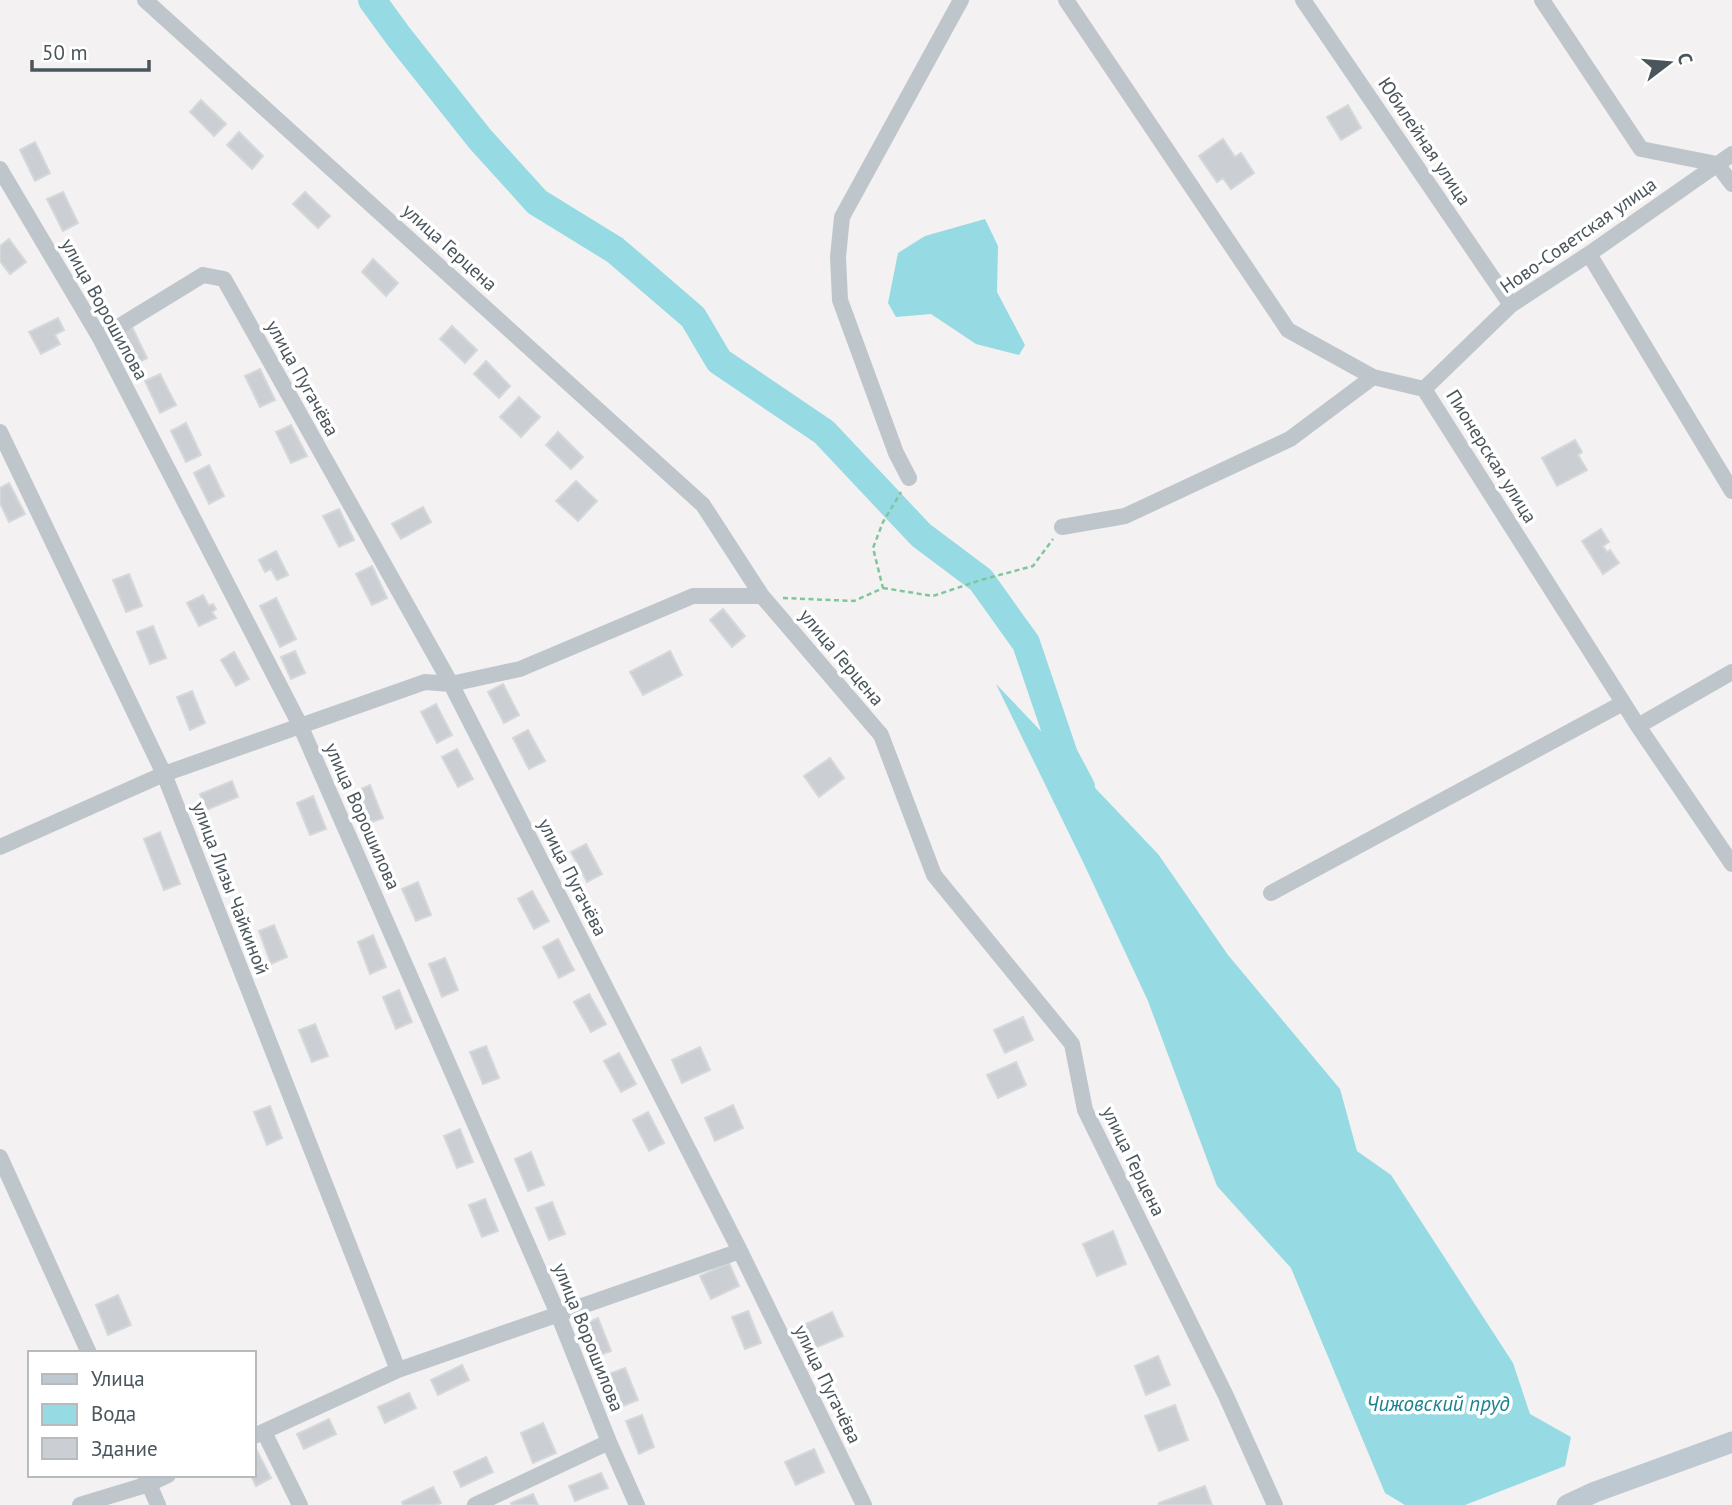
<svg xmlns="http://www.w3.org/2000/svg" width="1732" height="1505" viewBox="0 0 1732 1505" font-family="'PT Sans',sans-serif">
<rect width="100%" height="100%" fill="#f3f1f1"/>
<path fill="#96dae3" d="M 985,219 L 998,246 L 997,292 L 1025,345 L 1019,355 L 976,344 L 931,314 L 896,317 L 888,303 L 898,253 L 925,236 Z
M 996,684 L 1158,854 L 1228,955 L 1340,1089 L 1357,1151 L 1391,1175 L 1513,1363 L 1530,1414 L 1571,1437 L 1565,1466 L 1465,1505 L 1405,1505 L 1385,1493 L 1291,1268 L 1217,1186 L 1148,1001 L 1084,864 Z"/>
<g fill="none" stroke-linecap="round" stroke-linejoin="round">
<path stroke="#96dae3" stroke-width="28" d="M 372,0 L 399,37 L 480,139 L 537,202 L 615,250 L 693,317 L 719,361 L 824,432 L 921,535 L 981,580 L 1026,643 L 1064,755 L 1081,787"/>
</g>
<path fill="#cbced2" stroke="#d5d8db" stroke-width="2" d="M 201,100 L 226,124 L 214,136 L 190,112 Z
M 1348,105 L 1361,128 L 1341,140 L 1327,117 Z
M 239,132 L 263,156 L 252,169 L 227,145 Z
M 1223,139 L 1235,157 L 1241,153 L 1254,173 L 1231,189 L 1223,178 L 1217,182 L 1199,156 Z
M 35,142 L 50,173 L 35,181 L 20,150 Z
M 63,192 L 78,223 L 63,231 L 47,199 Z
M 305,192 L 330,216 L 318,228 L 293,204 Z
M 9,239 L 26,262 L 10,274 L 0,261 L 0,246 Z
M 373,259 L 398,283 L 386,296 L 362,272 Z
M 58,318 L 64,330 L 55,335 L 60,344 L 41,354 L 29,332 Z
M 452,326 L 477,350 L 465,363 L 440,339 Z
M 132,327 L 147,358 L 132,366 L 116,334 Z
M 486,361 L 510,386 L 499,398 L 474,374 Z
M 260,369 L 275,400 L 260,407 L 245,376 Z
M 160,374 L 176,405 L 160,413 L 145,381 Z
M 519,397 L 540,417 L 521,437 L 500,417 Z
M 186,423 L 201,455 L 186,462 L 171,431 Z
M 291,425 L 307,456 L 291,463 L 276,432 Z
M 558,432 L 583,457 L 571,469 L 546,445 Z
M 1575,440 L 1582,452 L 1578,455 L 1587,470 L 1557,486 L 1542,458 Z
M 209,465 L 224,496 L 209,504 L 194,473 Z
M 576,481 L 597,501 L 578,521 L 556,501 Z
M 9,483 L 25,514 L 9,522 L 0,503 L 0,488 Z
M 423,507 L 431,522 L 401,539 L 392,524 Z
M 339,509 L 354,540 L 339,547 L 323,516 Z
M 1601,529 L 1609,542 L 1603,546 L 1607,552 L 1610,550 L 1619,563 L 1603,574 L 1582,541 Z
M 276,551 L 288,575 L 277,580 L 271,569 L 265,572 L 259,560 Z
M 372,566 L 387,598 L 372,605 L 356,574 Z
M 129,574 L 142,606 L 126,612 L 113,580 Z
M 203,595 L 209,606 L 213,604 L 216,609 L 212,612 L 216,618 L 199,626 L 187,603 Z
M 276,598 L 296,639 L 280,647 L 260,606 Z
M 723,609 L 745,636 L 732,647 L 710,620 Z
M 153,626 L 166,658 L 150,664 L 137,632 Z
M 295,651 L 305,673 L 291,679 L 281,657 Z
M 670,651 L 682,675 L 643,695 L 630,672 Z
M 234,652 L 249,679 L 236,686 L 221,660 Z
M 503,684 L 519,715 L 504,723 L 488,692 Z
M 192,691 L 205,723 L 190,730 L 177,697 Z
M 436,704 L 452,735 L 437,743 L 421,712 Z
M 528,730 L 545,761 L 529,769 L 513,738 Z
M 457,749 L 473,779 L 458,787 L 442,757 Z
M 830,758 L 844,778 L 819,797 L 804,776 Z
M 232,781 L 238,797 L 206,810 L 200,794 Z
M 370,785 L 383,818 L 367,824 L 354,792 Z
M 313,796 L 326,829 L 310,835 L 297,803 Z
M 160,832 L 180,884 L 164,890 L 144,839 Z
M 586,844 L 602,874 L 587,882 L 571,852 Z
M 418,882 L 431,915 L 416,921 L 402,889 Z
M 532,891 L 549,921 L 534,929 L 518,899 Z
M 274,925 L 287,957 L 271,964 L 259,931 Z
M 373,935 L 386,967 L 370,974 L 358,942 Z
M 558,939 L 574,970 L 559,978 L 543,947 Z
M 445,958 L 458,990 L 442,997 L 429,964 Z
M 399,990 L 412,1022 L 396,1029 L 383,997 Z
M 589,994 L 606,1024 L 591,1032 L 574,1002 Z
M 1023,1017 L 1033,1040 L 1005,1053 L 994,1030 Z
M 315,1024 L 328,1056 L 312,1062 L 299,1030 Z
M 486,1046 L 499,1078 L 483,1084 L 470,1052 Z
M 700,1047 L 710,1070 L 682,1083 L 672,1060 Z
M 619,1053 L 636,1084 L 621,1092 L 604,1061 Z
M 1016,1062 L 1026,1085 L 998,1098 L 987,1075 Z
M 733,1105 L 743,1128 L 715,1141 L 705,1118 Z
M 270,1106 L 282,1138 L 267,1145 L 254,1112 Z
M 648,1112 L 664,1143 L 649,1151 L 633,1120 Z
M 460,1129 L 473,1162 L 457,1168 L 444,1136 Z
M 531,1152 L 544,1185 L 528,1191 L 515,1159 Z
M 485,1199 L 498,1231 L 482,1237 L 469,1205 Z
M 552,1202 L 565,1234 L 549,1240 L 536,1208 Z
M 1113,1231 L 1126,1264 L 1097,1276 L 1083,1244 Z
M 729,1263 L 739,1286 L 711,1299 L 700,1276 Z
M 118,1295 L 131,1325 L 108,1335 L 96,1305 Z
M 748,1311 L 761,1343 L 745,1349 L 732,1317 Z
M 832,1312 L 843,1336 L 815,1348 L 804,1325 Z
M 598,1318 L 611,1351 L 595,1357 L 582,1325 Z
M 1158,1356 L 1170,1385 L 1146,1395 L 1135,1366 Z
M 462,1365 L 469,1380 L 438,1395 L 431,1380 Z
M 625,1368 L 638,1400 L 623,1406 L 609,1374 Z
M 409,1393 L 416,1408 L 385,1423 L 378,1407 Z
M 1175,1405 L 1188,1440 L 1159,1451 L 1145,1416 Z
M 642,1415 L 654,1447 L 639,1454 L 626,1421 Z
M 329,1419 L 336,1434 L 304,1449 L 297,1434 Z
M 543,1423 L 556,1453 L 533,1463 L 521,1433 Z
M 255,1447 L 271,1478 L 256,1486 L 251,1475 L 254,1475 Z
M 814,1449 L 824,1472 L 796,1485 L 785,1462 Z
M 486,1457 L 493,1472 L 461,1487 L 454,1472 Z
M 601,1473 L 608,1488 L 575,1501 L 569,1486 Z
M 1205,1486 L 1212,1505 L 1159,1505 L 1159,1503 Z
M 433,1487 L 441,1503 L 435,1505 L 403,1505 L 402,1502 Z
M 533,1494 L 538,1505 L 512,1505 L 511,1503 Z"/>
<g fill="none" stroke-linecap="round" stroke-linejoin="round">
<path stroke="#80c69d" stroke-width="2.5" stroke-dasharray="5 3.5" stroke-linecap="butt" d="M 883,588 L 933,596 L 981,580 L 1033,566 L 1053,539
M 783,598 L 854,601 L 883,588 L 873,548 L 883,522 L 901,492"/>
<path stroke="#bec6cc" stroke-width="16" d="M 145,0 L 703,505 L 762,596 L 881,735 L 934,875 L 1072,1044 L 1085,1110 L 1226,1396 L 1275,1505
M 1066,0 L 1288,330 L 1373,377 L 1424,389 L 1638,726 L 1732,864
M 1303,0 L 1511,305
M 1542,0 L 1641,149 L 1717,164 L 1732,184
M 0,169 L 100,338 L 300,725 L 558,1314 L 609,1442 L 637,1505
M 1589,254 L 1732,491
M 100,338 L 203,275 L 224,279 L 451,684 L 740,1251 L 864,1505
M 1424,389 L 1511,305 L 1589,254 L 1732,154
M 0,432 L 164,774 L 398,1370
M 909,478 L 896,453 L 840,300 L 838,257 L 842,217 L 961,0
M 1062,527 L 1125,516 L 1290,439 L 1373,377
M 1638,726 L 1732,672
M 0,847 L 164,774 L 425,682 L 451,684 L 520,669 L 693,596 L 762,596
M 1271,893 L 1623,703
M 0,1157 L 89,1353
M 264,1432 L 300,1505
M 254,1436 L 398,1370 L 740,1251
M 145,1475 L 158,1505
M 80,1505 L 149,1484 L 168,1475
M 475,1505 L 609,1442"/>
<path stroke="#bec8d0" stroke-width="21" d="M 1567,1505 L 1595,1492 L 1732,1442"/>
</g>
<g text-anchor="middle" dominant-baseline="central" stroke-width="7" stroke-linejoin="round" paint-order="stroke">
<g font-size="19" fill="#4a555c" stroke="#fff">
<text transform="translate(1425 141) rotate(56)">Юбилейная улица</text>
<text transform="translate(1578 235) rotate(-35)">Ново-Советская улица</text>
<text transform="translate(450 247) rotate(42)">улица Герцена</text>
<text transform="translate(105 309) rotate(61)">улица Ворошилова</text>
<text transform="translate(303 378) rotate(61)">улица Пугачёва</text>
<text transform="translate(1492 456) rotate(58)">Пионерская улица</text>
<text transform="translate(842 657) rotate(50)">улица Герцена</text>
<text transform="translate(363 816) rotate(66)">улица Ворошилова</text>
<text transform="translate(573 877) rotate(63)">улица Пугачёва</text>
<text transform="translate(231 888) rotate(69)">улица Лизы Чайкиной</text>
<text transform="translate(1134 1161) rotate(64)">улица Герцена</text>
<text transform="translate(589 1337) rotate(68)">улица Ворошилова</text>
<text transform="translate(828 1384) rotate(64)">улица Пугачёва</text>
</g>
<g font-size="21" font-style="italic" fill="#1b8290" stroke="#fff">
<text x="1438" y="1403">Чижовский пруд</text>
</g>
</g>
<rect x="28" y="1351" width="228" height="126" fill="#ffffff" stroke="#b7bbbe" stroke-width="2"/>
<rect x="42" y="1374" width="35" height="10" fill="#bec8d0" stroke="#b7bbbe" stroke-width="2"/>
<text x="91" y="1386" font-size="21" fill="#4a555c">Улица</text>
<rect x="42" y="1404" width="35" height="21" fill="#96dae3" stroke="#b7bbbe" stroke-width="2"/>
<text x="91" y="1421" font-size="21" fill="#4a555c">Вода</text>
<rect x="42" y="1438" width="35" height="21" fill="#cbced2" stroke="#b7bbbe" stroke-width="2"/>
<text x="91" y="1456" font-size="21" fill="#4a555c">Здание</text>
<g transform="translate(1669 63) rotate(74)" stroke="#ffffff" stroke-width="5" paint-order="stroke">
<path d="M0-5L12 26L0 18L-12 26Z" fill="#4a555c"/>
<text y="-10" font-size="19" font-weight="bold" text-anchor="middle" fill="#4a555c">С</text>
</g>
<path d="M32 60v10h117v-10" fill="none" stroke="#4a555c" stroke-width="3.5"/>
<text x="42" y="60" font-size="21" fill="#4a555c" stroke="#ffffff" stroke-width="5" paint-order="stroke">50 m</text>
</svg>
